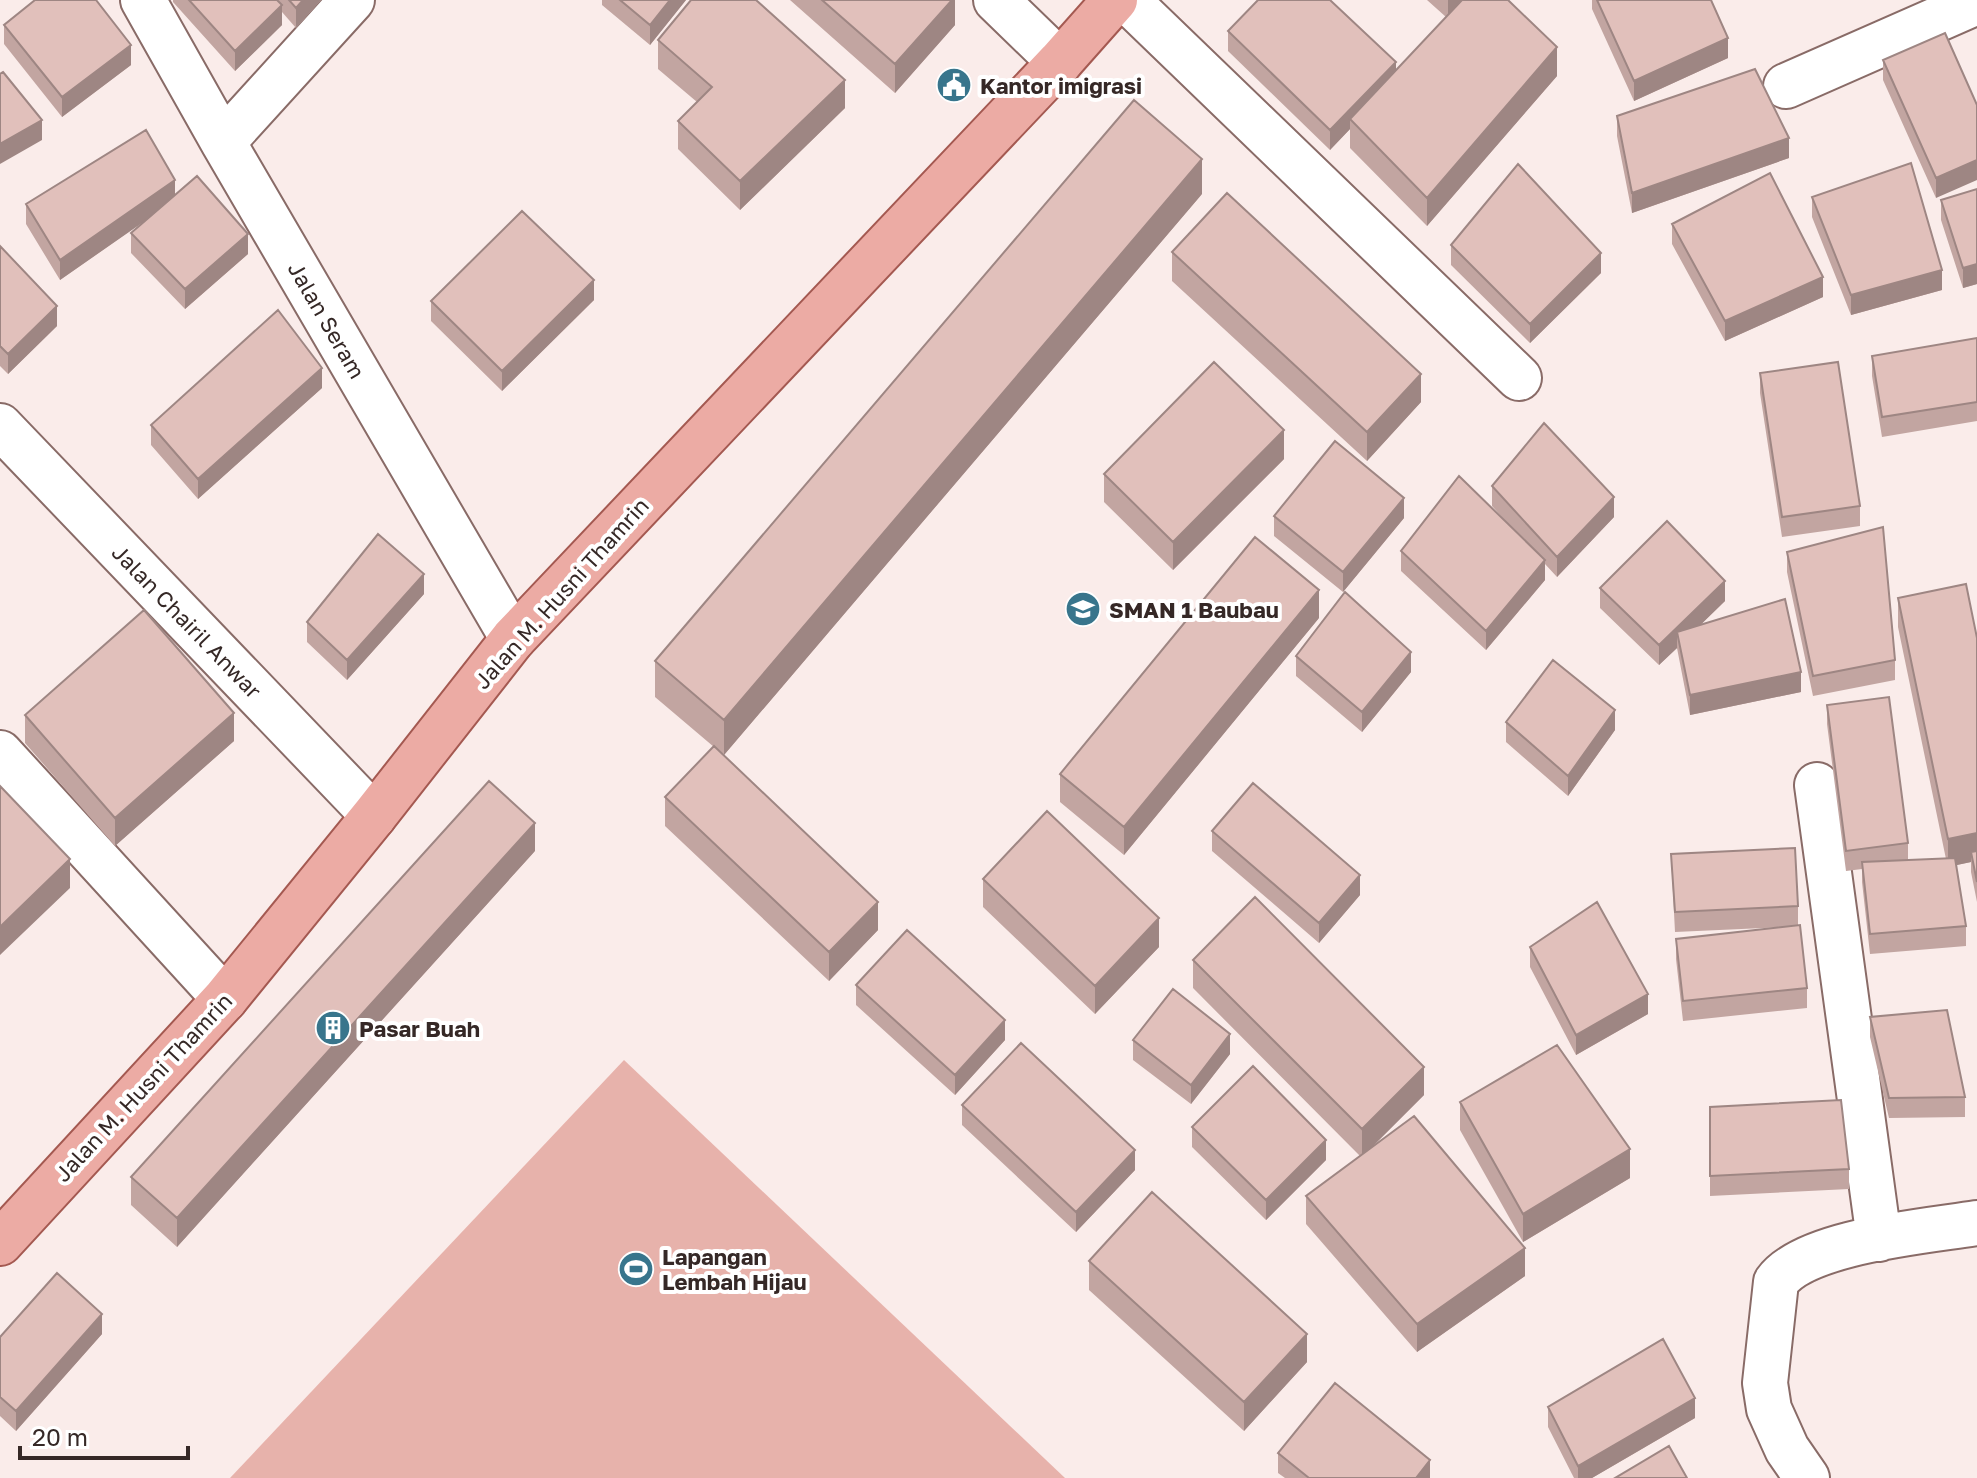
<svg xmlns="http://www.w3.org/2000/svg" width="1977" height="1478" viewBox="0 0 1977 1478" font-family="'Golos Text',sans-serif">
<rect width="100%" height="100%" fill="#faecea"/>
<path fill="#e7b2ab" d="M 624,1060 L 1065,1478 L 230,1478 Z"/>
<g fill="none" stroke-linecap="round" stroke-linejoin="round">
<defs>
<path id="minor" d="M 143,0 L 223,142 L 513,639
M 996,0 L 1060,62
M 1127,0 L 1519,378
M 1786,86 L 1977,2
M 223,142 L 352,0
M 0,426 L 374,816
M 0,753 L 225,999
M 1817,785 L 1879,1239
M 1807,1478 L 1787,1449 L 1769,1409 L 1765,1383 L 1776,1282 C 1805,1241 1928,1231 1977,1223"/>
<path id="major" d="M 0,1243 L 225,999 L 374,816 L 513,639 L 1060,62 L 1115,0"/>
</defs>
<use href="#minor" stroke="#896b67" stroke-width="48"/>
<use href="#major" stroke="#a45951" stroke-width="48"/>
<use href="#minor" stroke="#fff" stroke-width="44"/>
<use href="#major" stroke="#ecaba4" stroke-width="44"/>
</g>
<path fill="#c2a5a1" d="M 173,0 L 321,0 L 296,28 L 282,12 L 282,25 L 235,71 L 173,2 Z
M 602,0 L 686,0 L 650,45 L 602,5 Z
M 790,0 L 955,0 L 955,25 L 895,93 Z
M 1427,0 L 1508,0 L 1557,76 L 1427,226 L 1350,148 L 1350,129 L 1330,150 L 1228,51 L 1228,31 L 1396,71 L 1446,17 Z
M 1592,0 L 1711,0 L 1728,58 L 1634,101 L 1592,9 Z
M 4,25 L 131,65 L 62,117 L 4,44 Z
M 1945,33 L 1936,198 L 1883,80 L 1883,60 Z
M 658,40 L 845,108 L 740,210 L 678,149 L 678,121 L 697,102 L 658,69 Z
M 1617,116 L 1789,158 L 1632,213 L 1617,136 Z
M 1977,189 L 1977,284 L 1963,288 L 1941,220 L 1941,200 Z
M 175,194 L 248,254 L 185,309 L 131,253 L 131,233 L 144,221 L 60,280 L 26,224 L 26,204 Z
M 1202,194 L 724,755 L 878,930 L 829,981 L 665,826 L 665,797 L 714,747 L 655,697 L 655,661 Z
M 1812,197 L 1942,290 L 1851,315 L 1812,217 Z
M 1672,224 L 1823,297 L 1725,341 L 1672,244 Z
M 1451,245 L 1601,273 L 1530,343 L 1451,265 Z
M 0,246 L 57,326 L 8,374 L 0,366 Z
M 1172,252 L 1421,402 L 1367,461 L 1172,281 Z
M 594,300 L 502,391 L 431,321 L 431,301 Z
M 1977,338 L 1977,421 L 1882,437 L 1872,376 L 1872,356 Z
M 1760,373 L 1860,506 L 1860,526 L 1782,537 L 1760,393 Z
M 322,388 L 198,499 L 151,445 L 151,425 Z
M 1284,459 L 1173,570 L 1104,502 L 1104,474 Z
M 1492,486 L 1614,517 L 1557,577 L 1545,564 L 1545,580 L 1486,650 L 1401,571 L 1401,551 L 1509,525 L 1492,506 Z
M 1274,516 L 1404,518 L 1343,592 L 1274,536 Z
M 1787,552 L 1895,660 L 1895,680 L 1813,696 L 1787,572 Z
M 1600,588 L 1725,601 L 1701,624 L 1801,692 L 1690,715 L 1677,648 L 1659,665 L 1600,608 Z
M 424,594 L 347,680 L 307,642 L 307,622 Z
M 1898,598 L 1977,638 L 1977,902 L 1971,872 L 1971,862 L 1956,865 L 1966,926 L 1966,946 L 1870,954 L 1862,882 L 1862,869 L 1846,871 L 1827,724 L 1827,705 L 1908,843 L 1908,860 L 1946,859 L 1898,627 Z
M 1319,618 L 1124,855 L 1060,802 L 1060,774 Z
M 1296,656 L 1411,672 L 1362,732 L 1296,676 Z
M 25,715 L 234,741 L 115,846 L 25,743 Z
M 1506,722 L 1615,730 L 1568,796 L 1506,742 Z
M 1212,831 L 1360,895 L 1319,943 L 1212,851 Z
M 535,851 L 177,1247 L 131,1205 L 131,1177 Z
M 1671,854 L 1798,906 L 1798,925 L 1807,988 L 1807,1008 L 1683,1021 L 1676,959 L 1676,939 L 1784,927 L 1675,932 Z
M 983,879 L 1159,947 L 1095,1014 L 983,907 Z
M 1530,947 L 1648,1014 L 1576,1055 L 1530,967 Z
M 1193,960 L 1424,1095 L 1374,1145 L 1525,1276 L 1417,1352 L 1306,1224 L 1306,1196 L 1360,1156 L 1193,988 Z
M 856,985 L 1005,1040 L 955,1095 L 856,1005 Z
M 1870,1017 L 1965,1097 L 1965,1117 L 1889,1118 L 1870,1037 Z
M 1133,1040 L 1230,1054 L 1191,1104 L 1133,1060 Z
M 1460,1102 L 1630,1178 L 1523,1242 L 1460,1130 Z
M 962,1105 L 1135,1170 L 1076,1232 L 962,1125 Z
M 1710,1107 L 1849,1169 L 1849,1189 L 1710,1196 Z
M 1192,1127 L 1326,1160 L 1266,1220 L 1192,1147 Z
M 1089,1261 L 1307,1362 L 1244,1431 L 1089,1290 Z
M 102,1334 L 16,1431 L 0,1416 L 0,1337 Z
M 1548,1407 L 1695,1418 L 1592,1478 L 1574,1478 L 1548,1427 Z
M 1278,1453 L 1430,1478 L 1285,1478 L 1278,1473 Z"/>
<path fill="#9e8683" d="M 303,0 L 321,0 L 296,28 L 296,8 Z
M 670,0 L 686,0 L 650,45 L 650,25 Z
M 952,0 L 955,0 L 955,25 L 895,93 L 895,64 Z
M 1448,0 L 1466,0 L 1448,18 Z
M 282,5 L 282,25 L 235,71 L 235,51 Z
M 1728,38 L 1728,58 L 1634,101 L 1634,81 Z
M 131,45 L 131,65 L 62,117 L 62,97 Z
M 1557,47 L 1557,76 L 1427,226 L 1427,198 Z
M 1396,62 L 1396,82 L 1350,119 L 1350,129 L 1330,150 L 1330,130 Z
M 845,80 L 845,108 L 740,210 L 740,181 Z
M 42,120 L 42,140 L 0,164 L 0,144 Z
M 1789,138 L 1789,158 L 1632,213 L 1632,193 Z
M 1202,159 L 1202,194 L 724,755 L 724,720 Z
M 1977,160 L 1977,180 L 1936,198 L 1936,178 Z
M 175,180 L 175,200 L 60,280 L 60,260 Z
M 248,234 L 248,254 L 185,309 L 185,289 Z
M 1601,253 L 1601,273 L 1530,343 L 1530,324 Z
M 1977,264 L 1977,284 L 1963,288 L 1963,268 Z
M 1942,270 L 1942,290 L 1851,315 L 1851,295 Z
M 1823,277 L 1823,297 L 1725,341 L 1725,321 Z
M 594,280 L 594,300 L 502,391 L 502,371 Z
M 57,306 L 57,326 L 8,374 L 8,354 Z
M 322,368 L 322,388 L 198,499 L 198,479 Z
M 1421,374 L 1421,402 L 1367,461 L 1367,432 Z
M 1284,430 L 1284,459 L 1173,570 L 1173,542 Z
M 1614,497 L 1614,517 L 1557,577 L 1557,557 Z
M 1404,498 L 1404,518 L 1343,592 L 1343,572 Z
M 1545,560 L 1545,580 L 1486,650 L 1486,631 Z
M 424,574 L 424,594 L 347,680 L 347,660 Z
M 1725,581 L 1725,601 L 1680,645 L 1677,632 L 1677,648 L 1659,665 L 1659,645 Z
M 1319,590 L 1319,618 L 1124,855 L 1124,827 Z
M 1411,652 L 1411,672 L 1362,732 L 1362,712 Z
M 1801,672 L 1801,692 L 1690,715 L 1690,695 Z
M 1615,710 L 1615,730 L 1568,796 L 1568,776 Z
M 234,713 L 234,741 L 115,846 L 115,818 Z
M 535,823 L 535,851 L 177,1247 L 177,1218 Z
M 1977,833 L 1977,861 L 1971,852 L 1971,862 L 1948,867 L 1948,839 Z
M 70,859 L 70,888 L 0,955 L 0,927 Z
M 1360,875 L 1360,895 L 1319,943 L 1319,923 Z
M 878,902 L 878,930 L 829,981 L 829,952 Z
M 1159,918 L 1159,947 L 1095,1014 L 1095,986 Z
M 1648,994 L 1648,1014 L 1576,1055 L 1576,1035 Z
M 1005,1020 L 1005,1040 L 955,1095 L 955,1075 Z
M 1230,1034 L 1230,1054 L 1191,1104 L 1191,1085 Z
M 1424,1067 L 1424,1095 L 1362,1157 L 1362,1129 Z
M 1326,1140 L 1326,1160 L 1266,1220 L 1266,1200 Z
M 1630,1149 L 1630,1178 L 1523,1242 L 1523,1214 Z
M 1135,1150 L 1135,1170 L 1076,1232 L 1076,1212 Z
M 1525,1248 L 1525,1276 L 1417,1352 L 1417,1324 Z
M 102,1314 L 102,1334 L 16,1431 L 16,1411 Z
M 1307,1334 L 1307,1362 L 1244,1431 L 1244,1402 Z
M 1695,1398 L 1695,1418 L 1592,1478 L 1578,1478 L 1578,1466 Z
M 1430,1460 L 1430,1478 L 1416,1478 Z"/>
<path fill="#e1c0bb" stroke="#9e8683" stroke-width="2" d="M 35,0 L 96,0 L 131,45 L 62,97 L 4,25 Z
M 189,0 L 277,0 L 282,5 L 235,51 Z
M 289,0 L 303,0 L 296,8 Z
M 620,0 L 670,0 L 650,25 Z
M 691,0 L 756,0 L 845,80 L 740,181 L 678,121 L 712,87 L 658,40 Z
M 822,0 L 952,0 L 895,64 Z
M 1258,0 L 1330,0 L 1396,62 L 1330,130 L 1228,31 Z
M 1462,0 L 1508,0 L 1557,47 L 1427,198 L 1350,119 Z
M 1597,0 L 1711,0 L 1728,38 L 1634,81 Z
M 1945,33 L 1977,105 L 1977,160 L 1936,178 L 1883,60 Z
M 1755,69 L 1789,138 L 1632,193 L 1617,116 Z
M 3,72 L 42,120 L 0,144 L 0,74 Z
M 1134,100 L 1202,159 L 724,720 L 655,661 Z
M 146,130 L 175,180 L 60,260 L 26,204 Z
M 1911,163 L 1942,270 L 1851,295 L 1812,197 Z
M 1518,164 L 1601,253 L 1530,324 L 1451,245 Z
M 1770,173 L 1823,277 L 1725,321 L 1672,224 Z
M 197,176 L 248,234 L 185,289 L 131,233 Z
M 1977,189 L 1977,264 L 1963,268 L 1941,200 Z
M 1227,193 L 1421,374 L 1367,432 L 1172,252 Z
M 522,211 L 594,280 L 502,371 L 431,301 Z
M 0,246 L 57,306 L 8,354 L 0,346 Z
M 278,310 L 322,368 L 198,479 L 151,425 Z
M 1977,338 L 1977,402 L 1882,417 L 1872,356 Z
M 1214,362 L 1284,430 L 1173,542 L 1104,474 Z
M 1838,362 L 1860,506 L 1782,517 L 1760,373 Z
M 1544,423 L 1614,497 L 1557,557 L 1492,486 Z
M 1335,441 L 1404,498 L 1343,572 L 1274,516 Z
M 1459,476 L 1545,560 L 1486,631 L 1401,551 Z
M 1667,521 L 1725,581 L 1659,645 L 1600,588 Z
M 1883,527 L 1895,660 L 1813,676 L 1787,552 Z
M 378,534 L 424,574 L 347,660 L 307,622 Z
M 1255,537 L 1319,590 L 1124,827 L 1060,774 Z
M 1966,584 L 1977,638 L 1977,833 L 1948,839 L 1898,598 Z
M 1345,592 L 1411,652 L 1362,712 L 1296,656 Z
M 1785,599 L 1801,672 L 1690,695 L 1677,632 Z
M 144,610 L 234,713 L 115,818 L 25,715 Z
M 1553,660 L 1615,710 L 1568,776 L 1506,722 Z
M 1889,697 L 1908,843 L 1846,851 L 1827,705 Z
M 714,746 L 878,902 L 829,952 L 665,797 Z
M 489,781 L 535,823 L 177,1218 L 131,1177 Z
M 1253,783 L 1360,875 L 1319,923 L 1212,831 Z
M 0,786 L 70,859 L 0,927 Z
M 1047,811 L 1159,918 L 1095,986 L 983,879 Z
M 1795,848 L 1798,906 L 1675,912 L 1671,854 Z
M 1977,851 L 1977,882 L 1971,852 Z
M 1955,858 L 1966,926 L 1870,934 L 1862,862 Z
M 1255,897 L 1424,1067 L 1362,1129 L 1193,960 Z
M 1597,902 L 1648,994 L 1576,1035 L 1530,947 Z
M 1800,925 L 1807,988 L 1683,1001 L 1676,939 Z
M 907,930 L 1005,1020 L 955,1075 L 856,985 Z
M 1173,989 L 1230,1034 L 1191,1085 L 1133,1040 Z
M 1947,1010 L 1965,1097 L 1889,1098 L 1870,1017 Z
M 1021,1043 L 1135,1150 L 1076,1212 L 962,1105 Z
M 1557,1045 L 1630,1149 L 1523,1214 L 1460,1102 Z
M 1253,1066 L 1326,1140 L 1266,1200 L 1192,1127 Z
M 1841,1100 L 1849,1169 L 1710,1176 L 1710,1107 Z
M 1414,1116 L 1525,1248 L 1417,1324 L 1306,1196 Z
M 1152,1192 L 1307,1334 L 1244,1402 L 1089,1261 Z
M 57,1273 L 102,1314 L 16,1411 L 0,1397 L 0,1337 Z
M 1663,1339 L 1695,1398 L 1578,1466 L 1548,1407 Z
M 1335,1383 L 1430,1460 L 1416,1478 L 1309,1478 L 1278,1453 Z
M 1669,1446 L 1687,1478 L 1615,1478 Z"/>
<defs>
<symbol id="civic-disc" viewBox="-11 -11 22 22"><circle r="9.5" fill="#38758c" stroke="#fff"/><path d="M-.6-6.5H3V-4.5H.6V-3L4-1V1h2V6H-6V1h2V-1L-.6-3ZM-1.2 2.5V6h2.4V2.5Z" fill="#fff"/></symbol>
<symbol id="school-disc" viewBox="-11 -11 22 22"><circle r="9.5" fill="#38758c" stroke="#fff"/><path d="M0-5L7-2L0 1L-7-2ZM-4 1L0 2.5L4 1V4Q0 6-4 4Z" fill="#fff"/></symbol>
<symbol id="building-disc" viewBox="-11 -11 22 22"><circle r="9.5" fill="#38758c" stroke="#fff"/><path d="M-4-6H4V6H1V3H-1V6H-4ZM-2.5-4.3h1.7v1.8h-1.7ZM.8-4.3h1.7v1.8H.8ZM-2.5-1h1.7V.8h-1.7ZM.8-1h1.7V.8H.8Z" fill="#fff"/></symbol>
<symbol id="stadium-disc" viewBox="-11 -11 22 22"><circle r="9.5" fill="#38758c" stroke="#fff"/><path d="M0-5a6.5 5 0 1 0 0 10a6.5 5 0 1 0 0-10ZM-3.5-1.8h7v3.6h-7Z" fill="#fff"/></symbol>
</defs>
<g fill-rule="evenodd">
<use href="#civic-disc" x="934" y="65" width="40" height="40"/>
<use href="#school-disc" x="1063" y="589" width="40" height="40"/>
<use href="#building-disc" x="313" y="1008" width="40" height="40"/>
<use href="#stadium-disc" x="616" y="1249" width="40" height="40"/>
</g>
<g text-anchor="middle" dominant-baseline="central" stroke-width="8" stroke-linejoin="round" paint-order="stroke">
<g font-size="22" font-weight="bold" fill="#352826" stroke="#fff" text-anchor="start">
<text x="980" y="85">Kantor imigrasi</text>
<text x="1109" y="609">SMAN 1 Baubau</text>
<text x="359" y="1028">Pasar Buah</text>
<text x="662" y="1256">Lapangan<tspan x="662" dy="25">Lembah Hijau</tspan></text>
</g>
<g font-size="22" fill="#352826" stroke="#fff">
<text transform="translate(327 320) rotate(60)">Jalan Seram</text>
<text transform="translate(561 593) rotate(-48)">Jalan M. Husni Thamrin</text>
<text transform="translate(187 621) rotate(46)">Jalan Chairil Anwar</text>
<text transform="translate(143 1087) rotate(-47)">Jalan M. Husni Thamrin</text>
</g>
</g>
<path d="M20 1446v12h168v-12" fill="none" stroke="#352826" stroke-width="4"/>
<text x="32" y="1446" font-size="24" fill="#352826" stroke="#ffffff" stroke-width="6" paint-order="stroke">20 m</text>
</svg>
